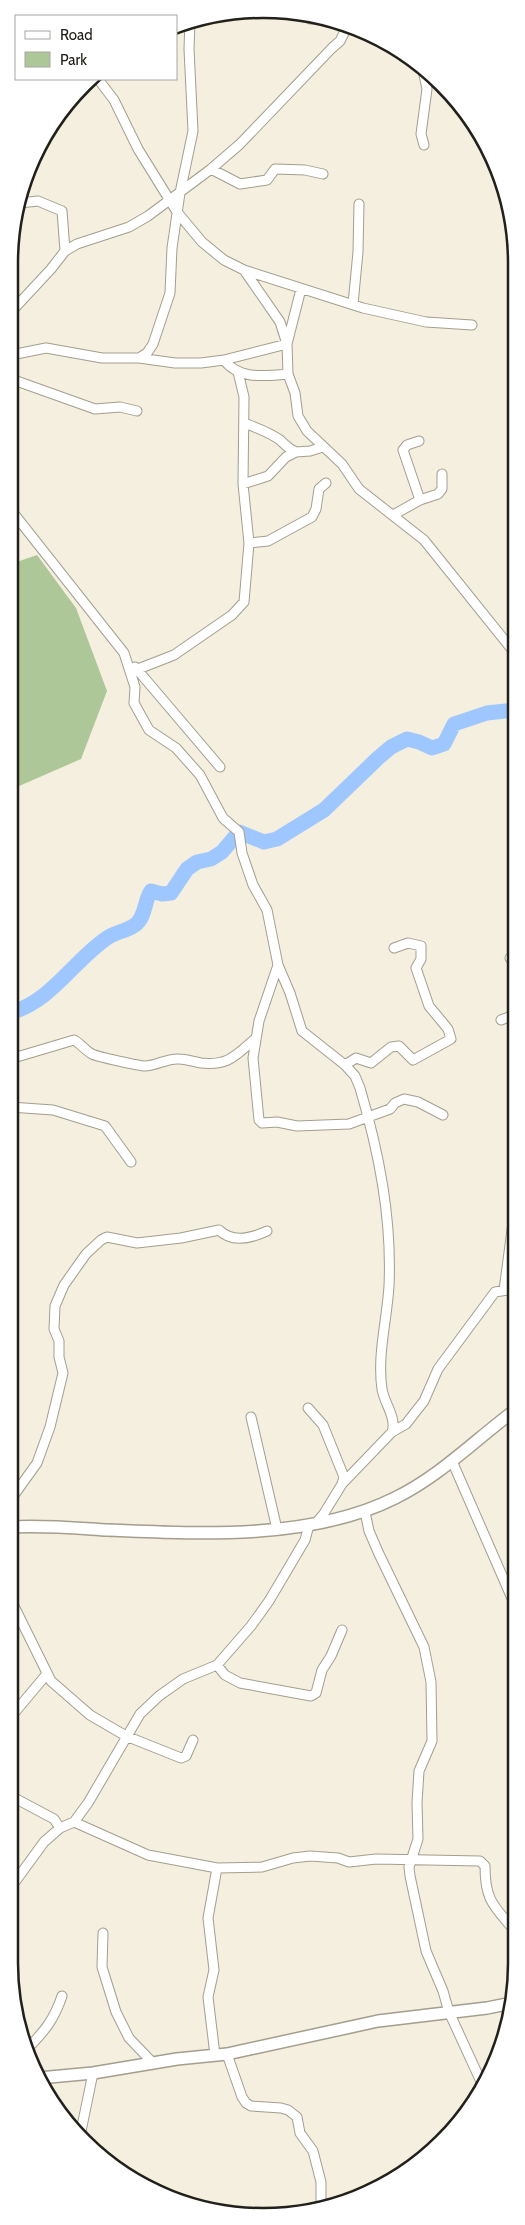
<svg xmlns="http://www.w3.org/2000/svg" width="525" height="2225" viewBox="0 0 525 2225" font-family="Cabin,sans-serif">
<rect width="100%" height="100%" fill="#f4efde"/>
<path fill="#adc798" d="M 37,555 L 76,608 L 107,691 L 81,759 L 10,790 L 11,564 Z"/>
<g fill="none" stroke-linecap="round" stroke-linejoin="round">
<path stroke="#9ec6ff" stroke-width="15" d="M 10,1013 C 52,1001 73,961 107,938 C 115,932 127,931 135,925 C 146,917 144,901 151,891 L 162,894 L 171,893 L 187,869 L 197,862 L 211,859 L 222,852 L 239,832 L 264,842 L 277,839 L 324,810 L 378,758 L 391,747 L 407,739 L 419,742 L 432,748 L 444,744 L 454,724 L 487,713 L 514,710"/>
<defs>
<path id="street" d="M 279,12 L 304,14 L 310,19 L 322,19
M 423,70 L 427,89 L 421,134 L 424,145
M 98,79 L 114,100 L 138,149 L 177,212 L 202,242 L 224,260 L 244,270 L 363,308 L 426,322 L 472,325
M 211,169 L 240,184 L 267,180 L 275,169 L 305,170 L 323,174
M 20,203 L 38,201 L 62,211 L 65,251
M 244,270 L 280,322 L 287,344 L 288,374 L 295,393 L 298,416 L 307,431 L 342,464 L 359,489 L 424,540 L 514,652
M 353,304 L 358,252 L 359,204
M 11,312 L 51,269 L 65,251 L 77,244 L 129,227 L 148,216 L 211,169 L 240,144 L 332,48 L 340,41 L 347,27
M 11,355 L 46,348 L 102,358 L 139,358 L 175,363 L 201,363 L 224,360 L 287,344 L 301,289
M 139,358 L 147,353 L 153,344 L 170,293 L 172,248 L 180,193 L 193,131 L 189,49 L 190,21
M 224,360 C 239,380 265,376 288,374
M 11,379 L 95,409 L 120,407 L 137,411
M 244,423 C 257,428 269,432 280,440 C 286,445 288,449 296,452
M 419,441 L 407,445 L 403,450 L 420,500
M 243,484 L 268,476 L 286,457 L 296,452 L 310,451 L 323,447
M 11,510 L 124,653 L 135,687 L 134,703 L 149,730 L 176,748 L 200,775 L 223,818 L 239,832 L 242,853 L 253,885 L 267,910 L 278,965 L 290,993 L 302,1031 L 345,1065 L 355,1076 L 360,1088 C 379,1153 392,1218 389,1286 C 387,1320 377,1355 382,1389 C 384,1403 397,1418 392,1432
M 393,515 L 420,500 L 438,494 L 442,489 L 442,474
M 249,543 L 268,541 L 312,517 L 316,509 L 319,489 L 326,483
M 135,667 L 220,767
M 138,669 L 174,655 L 232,615 L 244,602 L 249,543 L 243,484 L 244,397 L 238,372
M 510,958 L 514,963
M 278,965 L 259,1021 L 253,1058 L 259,1120 L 262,1123 L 277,1122 L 297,1126 L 349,1124 L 390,1109 L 395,1103 L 404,1099 L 418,1102 L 443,1115
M 501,1020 L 514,1015
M 10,1059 L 74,1040 C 81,1044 86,1051 92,1054 C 98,1057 140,1066 145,1066 C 156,1066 167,1058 179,1059 C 186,1059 194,1062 201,1063 C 229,1066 236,1055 255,1039
M 345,1065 L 356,1058 L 371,1063 L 391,1047 L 399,1046 L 413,1060 L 451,1039 L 448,1029 L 429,1006 L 416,968 L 421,959 L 421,946 L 408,943 L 394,948
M 10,1107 L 53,1110 L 105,1126 L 131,1162
M 504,1290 L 514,1215
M 308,1408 L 323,1425 L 344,1477 L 342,1484
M 251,1417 L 277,1529
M 452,1461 L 514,1603
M 9,1502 L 37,1463 L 50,1427 L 63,1373 L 59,1357 L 59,1341 L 54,1329 L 55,1306 L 64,1285 L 86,1254 L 101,1240 L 107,1237 L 137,1243 L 181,1238 L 219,1230 C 232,1243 252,1238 267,1231
M 365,1512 L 369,1531 L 379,1554 L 424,1647 L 431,1682 L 432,1741 L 419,1771 L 417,1803 L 418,1839 L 409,1867 L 410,1876 L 426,1951 L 443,1991 L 449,2012 L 483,2086
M 315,1524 L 323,1515 L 342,1484 L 392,1432 L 406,1424 L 424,1401 L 438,1369 L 495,1292 L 514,1289
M 9,1596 L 51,1681 L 90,1715 L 126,1736 L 181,1758 L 186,1756 L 193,1740
M 217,1665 L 225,1675 L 240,1683 L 311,1696 L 316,1693 L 322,1670 L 331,1656 L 342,1630
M 9,1714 L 15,1712 L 46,1675
M 9,1795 L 54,1819 L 60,1828
M 74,1822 L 148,1855 L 217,1868 L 262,1867 L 293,1858 L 310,1856 L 338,1858 L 349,1862 L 376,1859 L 480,1861 L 485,1866 C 485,1900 493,1905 514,1930
M 9,1890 L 44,1842 L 60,1828 L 74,1822 L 88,1803 L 140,1714 L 159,1696 L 183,1679 L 217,1665 L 251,1626 L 269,1601 L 305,1540 L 309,1525
M 103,1933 L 102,1967 L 116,2012 L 129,2038 L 153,2063
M 514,1951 L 514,1934
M 26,2050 C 44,2032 54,2020 62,1996
M 227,2054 L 242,2097 L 246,2103 L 251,2106 L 281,2108 L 288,2110 L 297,2117 L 300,2133 L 313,2151 L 321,2182 L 321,2199 L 325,2208
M 215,2055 L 208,1997 L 214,1970 L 208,1918 L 217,1868
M 80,2136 L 93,2073"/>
<path id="secondary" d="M 9,1527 C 43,1525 75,1528 108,1530 C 200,1534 311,1540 395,1498 C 440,1476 475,1440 514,1411
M 39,2078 L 93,2073 L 177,2059 L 227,2054 L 378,2021 L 487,2008 L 512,2003"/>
</defs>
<use href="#street" stroke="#a39e8e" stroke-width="11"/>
<use href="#secondary" stroke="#a39e8e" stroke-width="14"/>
<use href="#street" stroke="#fff" stroke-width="9"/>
<use href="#secondary" stroke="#fff" stroke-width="11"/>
</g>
<path d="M0 0H525V2225H0ZM263 18H263A245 245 0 0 1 508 263V1963A245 245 0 0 1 263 2208H263A245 245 0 0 1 18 1963V263A245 245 0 0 1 263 18Z" fill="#fff" fill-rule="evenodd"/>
<path fill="none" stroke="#22201a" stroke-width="2.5" d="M263 18H263A245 245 0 0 1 508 263V1963A245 245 0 0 1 263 2208H263A245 245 0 0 1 18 1963V263A245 245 0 0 1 263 18Z"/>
<rect x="15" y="15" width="162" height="65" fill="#ffffff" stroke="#a7a6a3"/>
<rect x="25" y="31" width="25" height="8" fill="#ffffff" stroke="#a7a6a3"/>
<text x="60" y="40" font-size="15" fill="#22201a">Road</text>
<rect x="25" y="52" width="25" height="15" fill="#adc798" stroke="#a7a6a3"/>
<text x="60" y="65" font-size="15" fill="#22201a">Park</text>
</svg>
